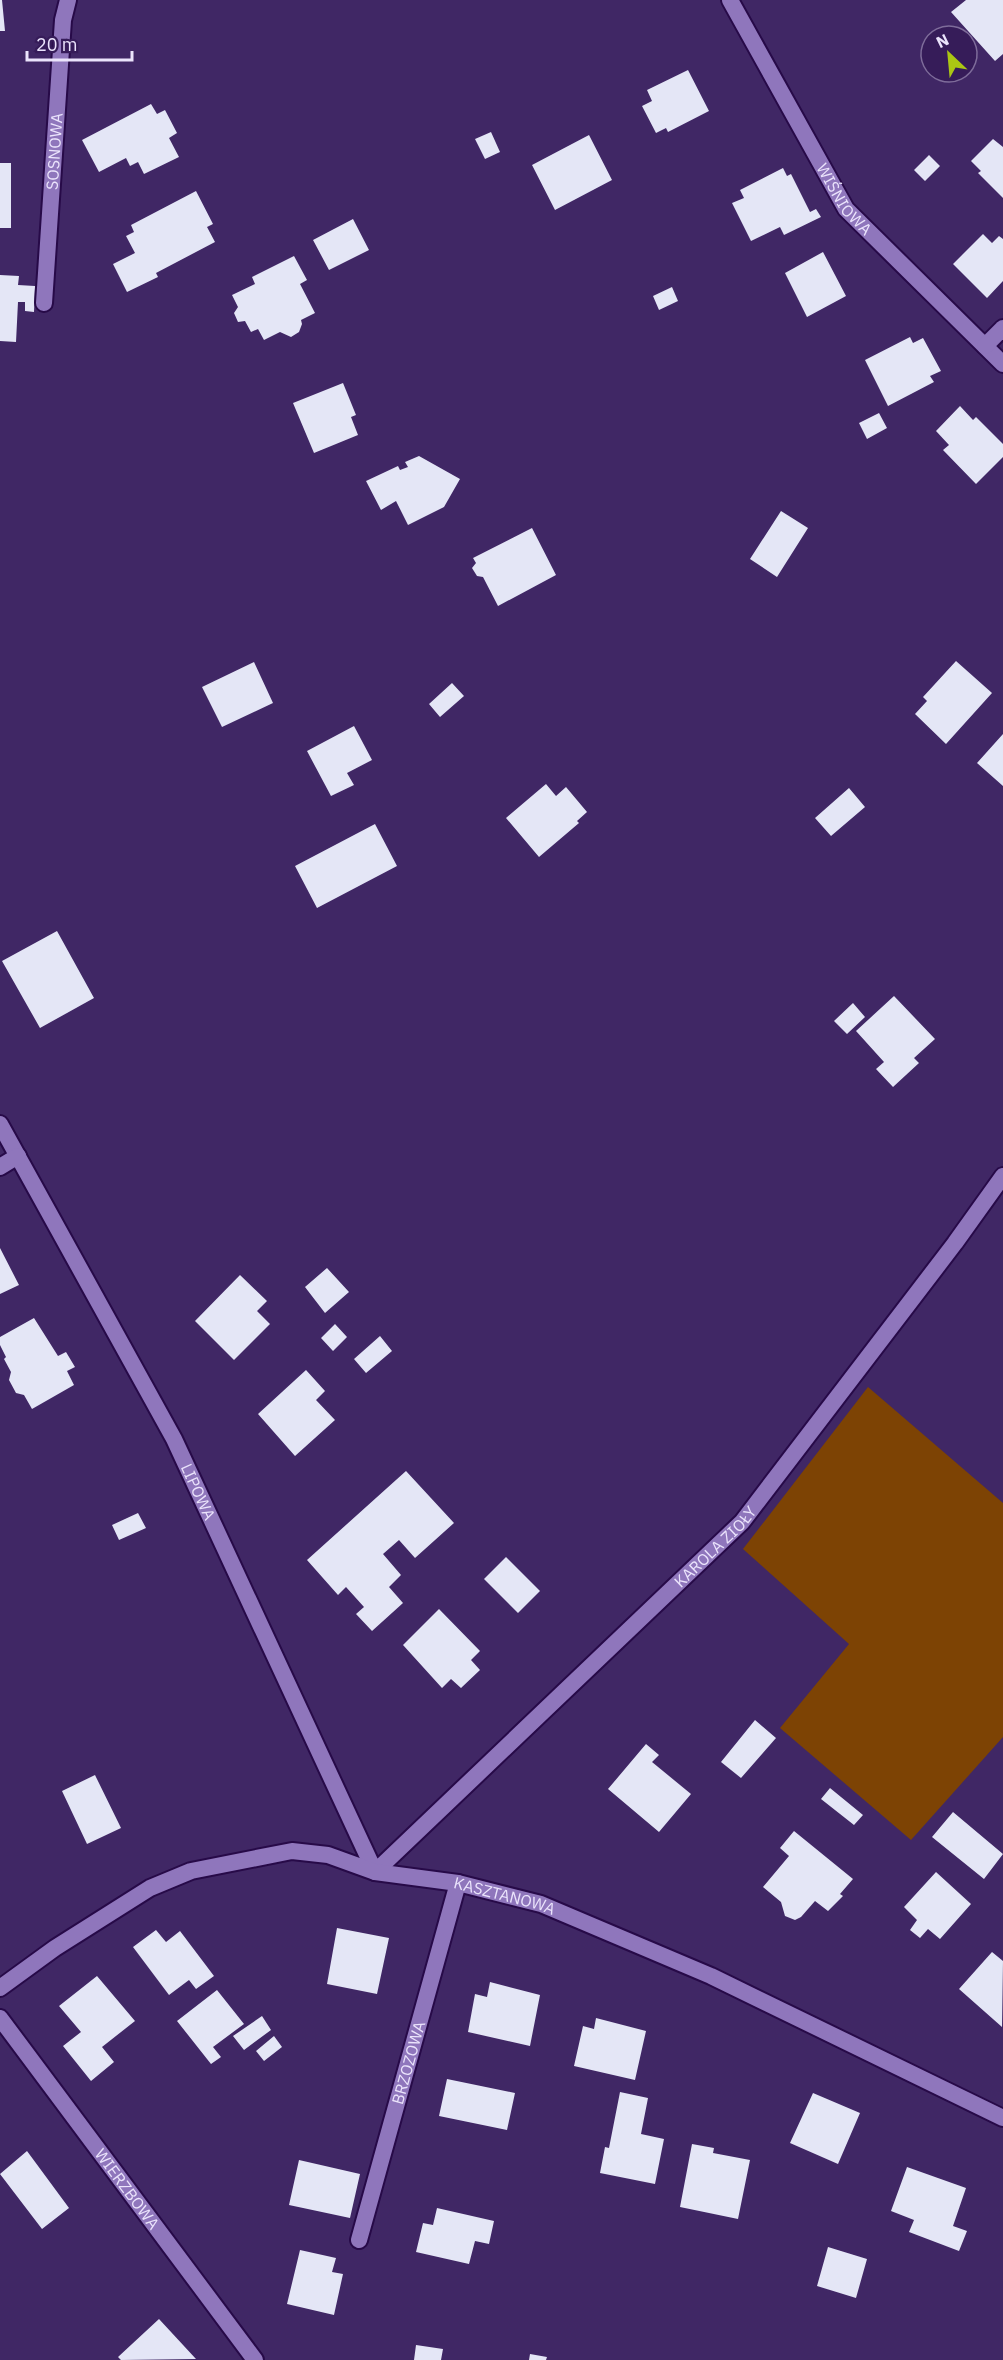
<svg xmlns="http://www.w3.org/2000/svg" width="1003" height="2360" viewBox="0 0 1003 2360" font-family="'IBM Plex Sans',sans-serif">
<rect width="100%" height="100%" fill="#402765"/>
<path fill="#7d4304" d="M 868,1387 L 1003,1503 L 1003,1737 L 911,1840 L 780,1728 L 849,1644 L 743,1549 Z"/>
<path fill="#e4e6f6" d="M 0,0 L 2,0 L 5,31 L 0,31 Z
M 966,0 L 1003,0 L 1003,54 L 995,61 L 951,12 Z
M 688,70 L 709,111 L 668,132 L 666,128 L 656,133 L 642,106 L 652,101 L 647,90 Z
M 151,104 L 157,114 L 165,110 L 177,133 L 169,138 L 179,157 L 144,174 L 138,162 L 130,166 L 126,158 L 99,172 L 82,140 Z
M 491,132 L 500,152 L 485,159 L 475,139 Z
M 589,135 L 612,180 L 555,210 L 532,165 Z
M 993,139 L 1003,147 L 1003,198 L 978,173 L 981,171 L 971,161 Z
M 929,155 L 940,166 L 925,181 L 914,170 Z
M 0,163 L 11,163 L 11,228 L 0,228 Z
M 783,168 L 787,176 L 791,174 L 810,212 L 816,209 L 821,217 L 784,235 L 780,227 L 751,241 L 732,203 L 744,198 L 740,190 Z
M 196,191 L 213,224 L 207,227 L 215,242 L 156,273 L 158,277 L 127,292 L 113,264 L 135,253 L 126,236 L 134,232 L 131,225 Z
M 353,219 L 369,250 L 329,270 L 313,240 Z
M 983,234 L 992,243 L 999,236 L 1003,239 L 1003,281 L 987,298 L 953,264 Z
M 823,252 L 846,296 L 807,317 L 785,273 Z
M 294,256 L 307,280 L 300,284 L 315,313 L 301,320 L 302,324 L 299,332 L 291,337 L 280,332 L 264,340 L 258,329 L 251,332 L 245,321 L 238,322 L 234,313 L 238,307 L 232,295 L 255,284 L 252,277 Z
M 0,275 L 19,276 L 18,285 L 35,286 L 34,312 L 25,311 L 25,302 L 18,302 L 16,342 L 0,341 Z
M 672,287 L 678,301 L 659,310 L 653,296 Z
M 910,337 L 913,343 L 923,338 L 941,371 L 930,376 L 934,382 L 888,406 L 865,360 Z
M 343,383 L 356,415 L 351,417 L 358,435 L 314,453 L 293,403 Z
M 960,406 L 973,420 L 976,417 L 1003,444 L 1003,457 L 976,484 L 943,450 L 949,445 L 936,431 Z
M 879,413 L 887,428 L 867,439 L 859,423 Z
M 419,456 L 460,479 L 444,507 L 408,525 L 396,501 L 381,510 L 366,481 L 398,466 L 400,470 L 408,467 L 405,462 Z
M 781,511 L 808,528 L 777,577 L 750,559 Z
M 532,528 L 556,575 L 498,606 L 483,577 L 477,576 L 472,568 L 476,563 L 473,558 Z
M 956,661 L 992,693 L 946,744 L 915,714 L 927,701 L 923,697 Z
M 254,662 L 273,703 L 222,727 L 202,687 Z
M 452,683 L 464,696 L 440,717 L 429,704 Z
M 354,726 L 372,760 L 347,773 L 354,785 L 331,796 L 307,751 Z
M 1003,734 L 1003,786 L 977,763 Z
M 546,784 L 556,796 L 566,787 L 587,812 L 577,821 L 579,823 L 539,857 L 506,818 Z
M 849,788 L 865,807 L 831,836 L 815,818 Z
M 375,824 L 397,866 L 317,908 L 295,866 Z
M 57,931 L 94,998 L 40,1028 L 2,961 Z
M 894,996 L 935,1039 L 914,1058 L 919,1063 L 893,1087 L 876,1069 L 884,1062 L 856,1031 Z
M 853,1003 L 865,1017 L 847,1034 L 834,1021 Z
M 0,1248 L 19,1285 L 0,1294 Z
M 327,1268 L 349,1292 L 325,1313 L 305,1287 Z
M 240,1275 L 267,1301 L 257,1311 L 270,1324 L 234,1360 L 195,1321 Z
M 34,1318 L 58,1356 L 66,1352 L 75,1367 L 67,1371 L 74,1385 L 32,1409 L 24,1395 L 16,1393 L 9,1380 L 11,1372 L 4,1359 L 6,1357 L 0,1345 L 0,1337 Z
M 335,1324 L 347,1337 L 333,1351 L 321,1338 Z
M 380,1336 L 392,1351 L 366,1373 L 354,1359 Z
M 306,1370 L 325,1391 L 316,1400 L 335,1420 L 295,1456 L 258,1414 Z
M 406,1471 L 454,1523 L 415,1558 L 399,1540 L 383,1554 L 401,1575 L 389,1587 L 403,1603 L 372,1631 L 356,1614 L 364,1607 L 346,1587 L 338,1595 L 307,1560 Z
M 138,1513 L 146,1528 L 119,1540 L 112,1525 Z
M 506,1557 L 540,1591 L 518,1613 L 484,1579 Z
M 439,1609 L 480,1651 L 471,1660 L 480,1670 L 461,1688 L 451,1679 L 442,1688 L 403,1645 Z
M 755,1720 L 776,1738 L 741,1778 L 721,1762 Z
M 646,1744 L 659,1755 L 652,1762 L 691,1794 L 659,1832 L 608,1789 Z
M 95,1775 L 121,1828 L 87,1844 L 62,1791 Z
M 830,1788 L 863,1815 L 854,1825 L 821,1799 Z
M 953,1812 L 1003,1854 L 984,1879 L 932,1837 Z
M 794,1831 L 853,1879 L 840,1894 L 843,1896 L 828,1911 L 815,1901 L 801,1917 L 795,1920 L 785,1916 L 781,1902 L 763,1887 L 789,1856 L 780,1848 Z
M 936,1872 L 971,1904 L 940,1939 L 928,1929 L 920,1938 L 910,1930 L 917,1920 L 904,1907 Z
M 337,1928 L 389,1938 L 377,1994 L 327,1984 Z
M 156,1930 L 166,1942 L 180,1931 L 214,1976 L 196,1989 L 189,1980 L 169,1995 L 133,1947 Z
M 992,1952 L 1003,1961 L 1002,2027 L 959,1989 Z
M 97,1976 L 135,2021 L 102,2047 L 114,2062 L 91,2081 L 63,2046 L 81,2032 L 59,2006 Z
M 490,1982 L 540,1995 L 530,2046 L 468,2032 L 475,1994 L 487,1997 Z
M 217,1990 L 244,2024 L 213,2047 L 221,2057 L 211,2064 L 177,2021 Z
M 262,2016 L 271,2030 L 244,2050 L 233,2036 Z
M 596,2018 L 646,2031 L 635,2080 L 574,2066 L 583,2026 L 594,2029 Z
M 274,2036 L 282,2047 L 264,2061 L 256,2051 Z
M 447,2079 L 515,2093 L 507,2130 L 439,2116 Z
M 620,2092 L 648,2098 L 641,2134 L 664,2139 L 655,2184 L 600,2173 L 605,2147 L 609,2148 Z
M 813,2093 L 860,2113 L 838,2164 L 790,2143 Z
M 692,2144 L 714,2148 L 713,2153 L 750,2160 L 738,2219 L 680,2207 Z
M 27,2151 L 69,2208 L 42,2229 L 0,2174 Z
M 299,2160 L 360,2174 L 350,2218 L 289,2205 Z
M 907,2167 L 966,2188 L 953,2226 L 967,2231 L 959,2251 L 909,2232 L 914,2220 L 891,2211 Z
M 437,2208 L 494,2221 L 489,2244 L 475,2241 L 469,2264 L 416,2252 L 423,2223 L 433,2225 Z
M 828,2247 L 867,2259 L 856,2298 L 817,2286 Z
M 300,2250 L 336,2258 L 332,2272 L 343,2274 L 334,2315 L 287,2304 Z
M 159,2319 L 196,2359 L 121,2360 L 118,2357 Z
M 416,2345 L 443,2349 L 441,2360 L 414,2360 Z
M 530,2354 L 547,2357 L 546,2360 L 529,2360 Z"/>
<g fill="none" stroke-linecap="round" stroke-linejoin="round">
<defs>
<g id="minor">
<path id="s1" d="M 730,0 L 846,209 L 1003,364"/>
<path id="s2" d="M 44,303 L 63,20 L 68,0"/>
<path d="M 985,346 L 1003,328"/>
<path id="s3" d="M 0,1124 L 174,1439 L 375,1872 L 742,1522 L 955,1243 L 1003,1176"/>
<path d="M 0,1167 L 18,1156"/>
<path id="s4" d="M 0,1988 L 55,1948 L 150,1888 L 191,1871 L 292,1851 L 328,1855 L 375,1872 L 458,1883 L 541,1904 L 711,1976 L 1003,2118"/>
<path id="s5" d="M 0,2018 L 255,2360"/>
<path id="s6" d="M 359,2240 L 458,1883"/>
</g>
</defs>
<use href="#minor" stroke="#270a48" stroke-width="20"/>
<use href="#minor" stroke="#8f76bc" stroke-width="16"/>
</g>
<g text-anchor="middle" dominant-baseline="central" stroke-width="6" stroke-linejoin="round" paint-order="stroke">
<g font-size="16" fill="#ebe4fc" stroke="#361c59">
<text stroke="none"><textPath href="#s2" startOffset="152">SOSNOWA</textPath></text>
<text stroke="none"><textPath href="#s1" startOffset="230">WIŚNIOWA</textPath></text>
<text stroke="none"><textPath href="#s3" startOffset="418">LIPOWA</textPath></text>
<text stroke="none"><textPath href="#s3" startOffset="1308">KAROLA ZIOŁY</textPath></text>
<text stroke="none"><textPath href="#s4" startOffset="546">KASZTANOWA</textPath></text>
<text stroke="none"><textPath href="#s6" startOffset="184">BRZOZOWA</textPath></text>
<text stroke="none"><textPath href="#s5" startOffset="213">WIERZBOWA</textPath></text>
</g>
</g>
<g transform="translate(949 54) rotate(334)"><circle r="28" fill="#361c59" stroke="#7e6c9a" stroke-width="1.5"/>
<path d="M0-4.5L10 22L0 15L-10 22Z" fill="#abc614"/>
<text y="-9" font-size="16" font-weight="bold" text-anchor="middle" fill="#ebe4fc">N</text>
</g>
<path d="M27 51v9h105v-9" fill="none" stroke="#ebe4fc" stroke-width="3"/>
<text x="36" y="51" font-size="18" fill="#ebe4fc" stroke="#361c59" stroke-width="4.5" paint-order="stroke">20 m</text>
</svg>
